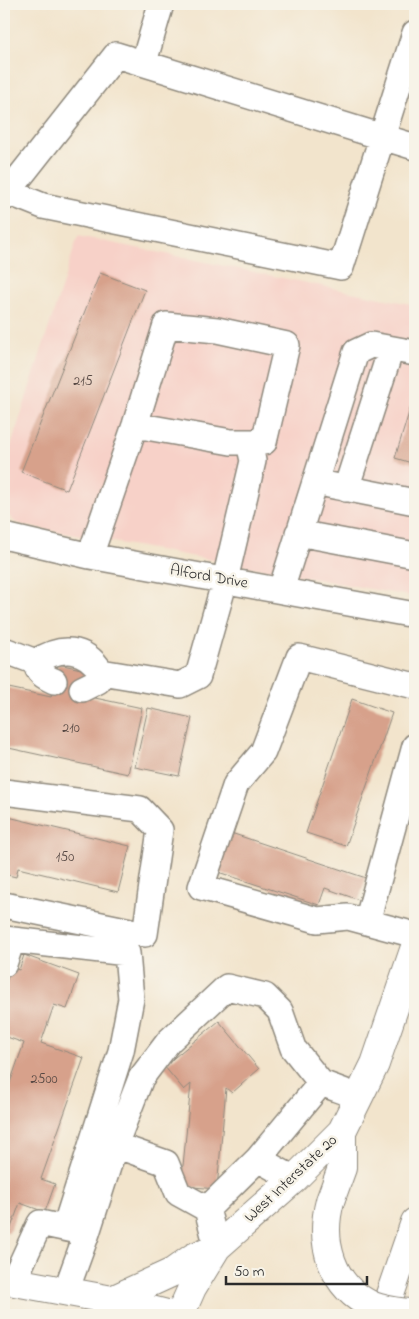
<svg xmlns="http://www.w3.org/2000/svg" width="419" height="1319" viewBox="0 0 419 1319" font-family="'Indie Flower',sans-serif">
<rect width="100%" height="100%" fill="#f7f3e8"/>
<filter id="ink" filterUnits="userSpaceOnUse"><feTurbulence type="fractalNoise" baseFrequency=".02" numOctaves="2"/><feDisplacementMap in="SourceGraphic" scale="10" xChannelSelector="R" yChannelSelector="G"/><feConvolveMatrix kernelMatrix="1 2 1 2 8 2 1 2 1" color-interpolation-filters="sRGB"/></filter>
<filter id="wash" filterUnits="userSpaceOnUse"><feTurbulence type="fractalNoise" baseFrequency=".0096" numOctaves="4" result="noise"/><feDisplacementMap in="SourceGraphic" scale="20" xChannelSelector="R" yChannelSelector="G"/><feGaussianBlur stdDeviation="1.12" result="paint"/><feColorMatrix in="noise" values="0 0 0 0 0 0 0 0 0 0 0 0 0 0 0 0 0 1.4 0 .05"/><feComposite in="paint" operator="in"/></filter>
<g filter="url(#wash)">
<rect width="100%" height="100%" fill="#f2e4cc"/>
<path fill="#f7d1c8" d="M 78,236 L 415,305 L 415,597 L 26,526 L 16,523 L 4,511 L 4,468 Z"/>
<g id="blocks">
<path fill="#d7a18b" d="M 100,273 L 145,290 L 67,490 L 21,472 Z
M 415,393 L 415,464 L 395,458 Z
M 58,664 L 86,670 L 81,695 L 142,708 L 128,774 L 4,747 L 4,687 L 51,697 Z
M 352,699 L 392,713 L 346,846 L 306,833 Z
M 148,708 L 192,718 L 179,776 L 135,767 Z
M 4,816 L 130,846 L 118,892 L 18,868 L 16,877 L 4,874 Z
M 228,832 L 366,878 L 359,900 L 325,888 L 319,905 L 215,871 Z
M 24,955 L 79,975 L 67,1009 L 54,1005 L 41,1043 L 84,1058 L 41,1179 L 55,1184 L 45,1212 L 20,1203 L 9,1233 L 4,1231 L 4,1100 L 24,1043 L 4,1036 L 4,989 L 11,967 L 19,970 Z
M 219,1021 L 259,1069 L 232,1093 L 226,1088 L 217,1189 L 181,1186 L 191,1084 L 184,1090 L 164,1066 Z"/>
</g>
</g>
<g filter="url(#ink)">
<use href="#blocks" fill-opacity="0" stroke="#8e887c" stroke-width="1"/>
<g fill="none" stroke-linecap="round" stroke-linejoin="round">
<defs>
<path id="minor" d="M 144,62 L 161,4
M 4,188 L 8,192 L 116,55 L 415,147
M 4,198 L 8,192 L 43,206 L 341,267 L 415,33
M 329,485 L 415,502
M 346,489 L 391,349
M 298,533 L 415,555
M 4,536 L 90,556 L 415,615
M 90,556 L 135,425 L 166,325 L 217,330 L 287,345 L 264,442 L 231,442 L 135,425
M 281,590 L 356,352 L 371,345 L 415,353
M 4,650 L 36,662 C 60,646 85,646 101,672 L 180,685 L 198,676 L 225,580 L 253,461 L 249,442
M 36,662 C 37,673 45,677 54,681
M 415,686 L 299,657 L 263,752 L 236,784 L 201,887 L 317,920 L 348,917 L 415,935
M 82,689 L 98,681 L 101,672
M 4,792 L 140,809 L 160,830 L 145,934 L 4,905
M 367,922 L 415,746
M 4,939 L 127,953 L 131,999 L 121,1051 L 65,1228
M 4,964 L 12,940
M 115,1145 L 141,1078 L 169,1041 L 227,987 L 265,996 L 280,1011 L 293,1048 L 321,1083
M 258,1159 L 294,1179
M 207,1209 L 258,1159 L 321,1083 L 359,1097
M 13,1282 L 40,1223 L 87,1233 L 115,1145 L 166,1163 L 178,1193 L 207,1209 L 217,1247
M 66,1291 L 87,1233"/>
<path id="major" d="M 330,1201 L 342,1168 L 342,1131
M 4,1280 L 112,1300 L 171,1315
M 112,1300 L 173,1272 L 194,1257 L 217,1247
M 180,1315 L 192,1288 L 217,1247 L 294,1179 L 342,1131 L 375,1064 L 415,947"/>
<path id="highway" d="M 383,1315 L 415,1222"/>
</defs>
<use href="#minor" stroke="#8e887c" stroke-width="28"/>
<use href="#major" stroke="#8e887c" stroke-width="30"/>
<use href="#highway" stroke="#8e887c" stroke-width="30"/>
<use href="#minor" stroke="#fff" stroke-width="25"/>
<use href="#major" stroke="#fff" stroke-width="28"/>
<use href="#highway" stroke="#fff" stroke-width="28"/>
<defs>
<path id="major-bridge" d="M 330,1201 C 319,1242 331,1287 373,1306 C 386,1311 402,1312 415,1314"/>
</defs>
<use href="#major-bridge" stroke="#8e887c" stroke-width="30" stroke-linecap="butt"/>
<use href="#major-bridge" stroke="#fff" stroke-width="28"/>
</g>
</g>
<g text-anchor="middle" dominant-baseline="central" stroke-width="5" stroke-linejoin="round" paint-order="stroke">
<g font-size="14" fill="#564843">
<text x="83" y="381">215</text>
<text x="71" y="728">210</text>
<text x="65" y="857">150</text>
<text x="44" y="1079">2500</text>
</g>
<g font-size="16" fill="#2b2b2b" stroke="#f7f3e8">
<text transform="translate(209 577) rotate(10)">Alford Drive</text>
<text transform="translate(291 1179) rotate(-43)">West Interstate 20</text>
</g>
</g>
<rect width="419" height="1319" fill="none" stroke="#f7f3e8" stroke-width="20"/>
<path d="M226 1276v8h141v-8" fill="none" stroke="#2b2b2b" stroke-width="2.5"/>
<text x="234" y="1276" font-size="15" fill="#2b2b2b" stroke="#f7f3e8" stroke-width="4" paint-order="stroke">50 m</text>
</svg>
